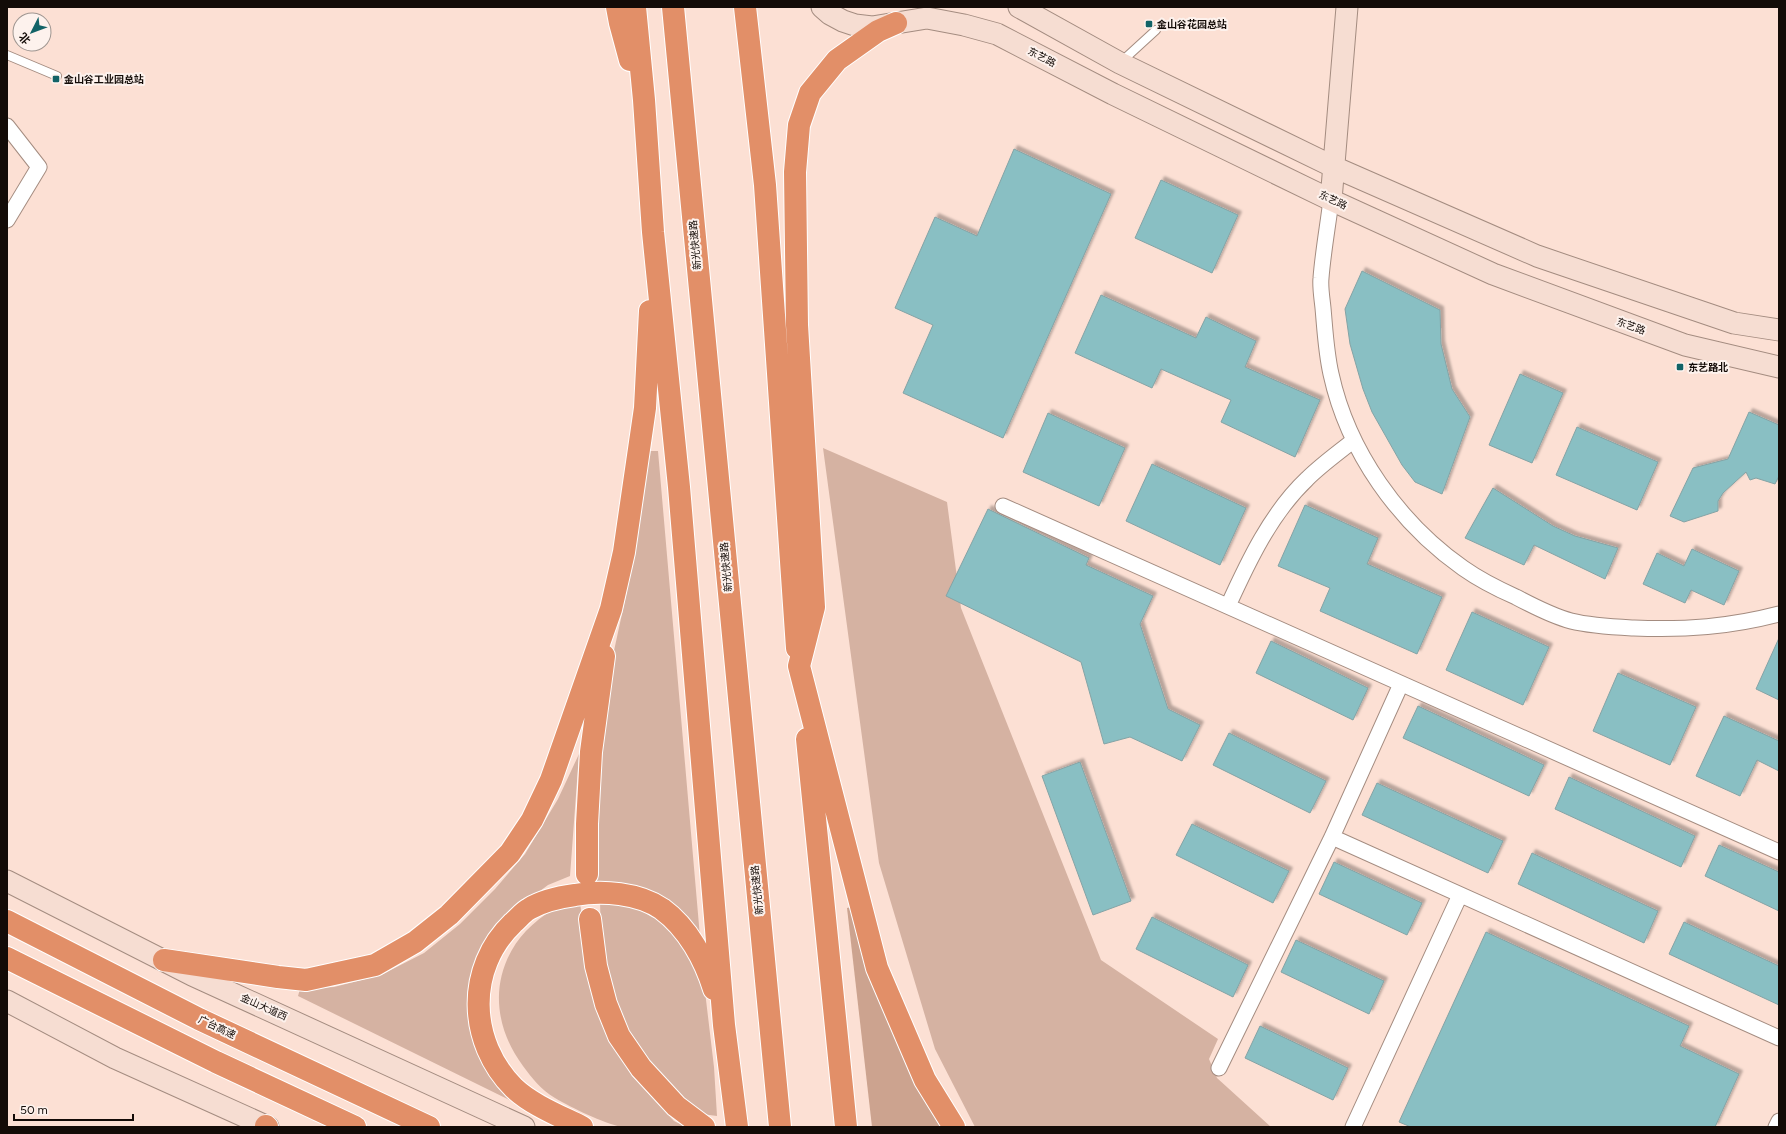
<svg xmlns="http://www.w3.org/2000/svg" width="1786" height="1134" viewBox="0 0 1786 1134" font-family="Figtree,'Noto Sans SC',sans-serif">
<defs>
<filter id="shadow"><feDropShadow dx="3.5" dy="-3.5" stdDeviation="1" flood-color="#0004"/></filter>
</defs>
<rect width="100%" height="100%" fill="#fce0d4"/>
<path fill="#d5b2a2" d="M 823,448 L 947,502 L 961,608 L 1101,960 L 1218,1039 L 1209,1059 L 1217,1078 L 1271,1127 L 975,1127 L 935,1049 L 879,863 Z
M 650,451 L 658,451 L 700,937 L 653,894 L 623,883 L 596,881 L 597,773 L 612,660 L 628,586 Z
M 579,754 L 570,876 L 548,885 L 532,897 L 494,936 L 484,1023 L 526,1108 L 298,996 L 300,989 L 334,987 L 381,975 L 424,953 L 460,924 L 495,889 L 525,854 L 558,799 Z
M 600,900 L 633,906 L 661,922 L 684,945 L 704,983 L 714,1067 L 717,1116 L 702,1114 L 683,1100 L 639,1052 L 623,1020 L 607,980 L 601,945 Z
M 580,902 L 587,961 L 612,1043 L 632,1076 L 674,1121 L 686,1127 C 670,1127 655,1127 640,1127 C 634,1127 627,1128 622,1127 C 603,1123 572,1108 555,1098 C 541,1090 532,1078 523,1066 C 482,1011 494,944 554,909 C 561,905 572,904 580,902 Z"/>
<path fill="#cca38f" d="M 856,906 L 943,1127 L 872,1127 L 847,908 Z"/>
<path fill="#89bfc3" stroke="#84a3a5" filter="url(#shadow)" d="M 1014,149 L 1111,194 L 1003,438 L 903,393 L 933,325 L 895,308 L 935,217 L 977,236 Z
M 1161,180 L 1238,215 L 1212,273 L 1135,238 Z
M 1362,271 L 1440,310 L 1441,344 L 1452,389 L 1470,417 L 1442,494 L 1415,482 L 1402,465 L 1372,412 L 1363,389 L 1350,344 L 1345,309 Z
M 1101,295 L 1196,338 L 1206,317 L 1256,341 L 1245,367 L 1320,400 L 1295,457 L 1221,422 L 1231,400 L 1161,369 L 1152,388 L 1075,353 Z
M 1520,374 L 1563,393 L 1532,463 L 1489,445 Z
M 1749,412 L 1779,425 L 1779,476 L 1775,484 L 1756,478 L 1750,480 L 1746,472 L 1723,493 L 1718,501 L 1718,511 L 1684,522 L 1670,516 L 1693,468 L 1728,459 Z
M 1048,413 L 1125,448 L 1099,506 L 1023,472 Z
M 1577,427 L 1658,462 L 1637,510 L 1556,475 Z
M 1152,464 L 1246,508 L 1220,565 L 1126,521 Z
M 1493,488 L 1553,526 L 1575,536 L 1618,548 L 1605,579 L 1534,545 L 1524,565 L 1465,538 Z
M 1305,505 L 1378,538 L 1367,564 L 1442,597 L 1417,654 L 1320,611 L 1330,588 L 1278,566 Z
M 988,509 L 1089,558 L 1086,565 L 1153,596 L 1140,624 L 1168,709 L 1200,725 L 1182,761 L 1130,737 L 1104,744 L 1081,662 L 946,596 Z
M 1692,549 L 1739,571 L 1724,605 L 1691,590 L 1685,603 L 1643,584 L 1657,553 L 1684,566 Z
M 1472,612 L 1549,647 L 1523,705 L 1446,670 Z
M 1779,638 L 1779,700 L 1756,689 Z
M 1271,641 L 1368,688 L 1353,720 L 1256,673 Z
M 1618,673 L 1696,707 L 1670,765 L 1593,731 Z
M 1418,706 L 1544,765 L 1529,796 L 1403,738 Z
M 1724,716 L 1779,741 L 1779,771 L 1757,760 L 1740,796 L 1696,776 Z
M 1229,733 L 1326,781 L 1310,813 L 1213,765 Z
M 1080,762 L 1131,901 L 1093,915 L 1042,776 Z
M 1569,777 L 1695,836 L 1681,867 L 1555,809 Z
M 1377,783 L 1503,841 L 1488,873 L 1362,815 Z
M 1192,824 L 1289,871 L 1273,903 L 1176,855 Z
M 1719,845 L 1779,872 L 1779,911 L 1705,876 Z
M 1532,853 L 1658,911 L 1644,943 L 1518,884 Z
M 1334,862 L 1422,903 L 1407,935 L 1319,894 Z
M 1152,917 L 1248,965 L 1233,997 L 1136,949 Z
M 1684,922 L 1779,966 L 1779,1005 L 1669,954 Z
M 1486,932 L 1689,1026 L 1680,1046 L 1739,1074 L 1715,1127 L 1411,1127 L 1399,1122 Z
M 1296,940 L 1384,981 L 1369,1014 L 1281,972 Z
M 1260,1026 L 1348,1068 L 1333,1100 L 1245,1058 Z"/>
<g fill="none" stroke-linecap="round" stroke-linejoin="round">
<defs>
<path id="lane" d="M 7,55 L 57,76
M 1121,62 L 1156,30"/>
<path id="street" d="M 7,126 L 39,167 L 7,220
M 1331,200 C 1328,225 1323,252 1321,278 C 1320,287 1322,298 1323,308 C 1325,330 1326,352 1331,374 C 1348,452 1399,523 1463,568 C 1480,580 1498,589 1516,597 C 1533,606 1552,616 1571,621 C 1591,626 1614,627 1634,628 C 1686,630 1729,627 1779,614
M 1003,506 L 1779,852
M 1228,606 C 1248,562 1271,513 1307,479 C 1321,465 1338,453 1354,440
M 1332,837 L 1779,1038
M 1219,1068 L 1332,837 L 1401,684
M 1353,1127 L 1460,895
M 1776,1127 L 1779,1121"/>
<path id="secondary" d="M 822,7 L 830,14 L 843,21 L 855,25 L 872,27 L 927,18 L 964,25 L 997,34 L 1113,94 L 1331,200 L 1493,274 L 1685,345 L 1779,367
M 1019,7 L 1120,63 L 1334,167 L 1537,256 L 1734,323 L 1779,330
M 1331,200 L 1347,7
M 7,881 L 192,975 L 524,1127
M 7,1001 L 115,1058 L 268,1127"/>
<path id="highway" d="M 617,7 L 620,23 L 630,60
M 635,7 L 644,100 L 653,232 L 679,487 L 724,1025 L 737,1127
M 673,7 L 780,1127
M 745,7 L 765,185 L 797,648
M 896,23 L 878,31 L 837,60 L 810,93 L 799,125 L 795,172 L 797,325 L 814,607 L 799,666 L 877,968 L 925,1080 L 954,1127
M 807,739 L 846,1127
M 587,874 L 587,824 L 591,752 L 604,656
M 590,919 L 596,966 L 606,1004 L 619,1036 L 641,1068 L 676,1106 L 704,1127
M 7,921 L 199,1019 L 429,1127
M 7,958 L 216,1062 L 355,1127
M 164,960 L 278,977 L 306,980 L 375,965 L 415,942 L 449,915 L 510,853 L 532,820 L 551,780 L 611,609 L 624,552 L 645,408 L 650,311
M 266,1126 L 267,1127
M 582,1127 C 560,1116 532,1105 514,1088 C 468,1042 466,968 513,923 C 518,919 523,912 529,909 C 542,901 560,897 575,895 C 602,890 639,893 662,909 C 688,928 705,960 714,989"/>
</defs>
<use href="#lane" stroke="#a48c80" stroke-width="10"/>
<use href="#street" stroke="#a48c80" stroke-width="17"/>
<use href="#secondary" stroke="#a48c80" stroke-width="23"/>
<use href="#highway" stroke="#fff" stroke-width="24"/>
<use href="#lane" stroke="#fff" stroke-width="8"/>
<use href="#street" stroke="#fff" stroke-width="15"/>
<use href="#secondary" stroke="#f6ddd2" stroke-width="21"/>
<use href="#highway" stroke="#e28f68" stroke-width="22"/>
</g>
<g fill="#126367" stroke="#fdf2ed" stroke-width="1.5">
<rect x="1145" y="20" width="8" height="8" rx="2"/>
<rect x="52" y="75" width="8" height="8" rx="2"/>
<rect x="1676" y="363" width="8" height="8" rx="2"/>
</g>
<g text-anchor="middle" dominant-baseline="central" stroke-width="4" stroke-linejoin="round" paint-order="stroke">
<g font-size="10" font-weight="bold" fill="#130b07" stroke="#fdf2ed" text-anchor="start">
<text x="1157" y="24">金山谷花园总站</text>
<text x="64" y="79">金山谷工业园总站</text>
<text x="1688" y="367">东艺路北</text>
</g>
<g font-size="10" fill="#130b07" stroke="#fdf2ed">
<text transform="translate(1042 57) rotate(27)">东艺路</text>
<text transform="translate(1333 200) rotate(25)">东艺路</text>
<text transform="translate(695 245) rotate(-95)">新光快速路</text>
<text transform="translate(1631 326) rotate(20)">东艺路</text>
<text transform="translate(726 567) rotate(-95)">新光快速路</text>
<text transform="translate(757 890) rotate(-96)">新光快速路</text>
<text transform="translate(264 1007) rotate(24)">金山大道西</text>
<text transform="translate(217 1027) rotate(25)">广台高速</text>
</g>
</g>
<rect width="1786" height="1134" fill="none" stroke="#130b07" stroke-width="16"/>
<g transform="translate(32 32) rotate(228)"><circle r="19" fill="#fdf2ed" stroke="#9f9691"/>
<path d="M0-3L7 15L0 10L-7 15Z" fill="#126367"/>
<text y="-6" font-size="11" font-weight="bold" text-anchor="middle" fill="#130b07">北</text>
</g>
<path d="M14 1114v6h119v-6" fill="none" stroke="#130b07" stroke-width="2"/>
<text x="20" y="1114" font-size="12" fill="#130b07" stroke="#fdf2ed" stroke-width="3" paint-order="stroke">50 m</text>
</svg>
